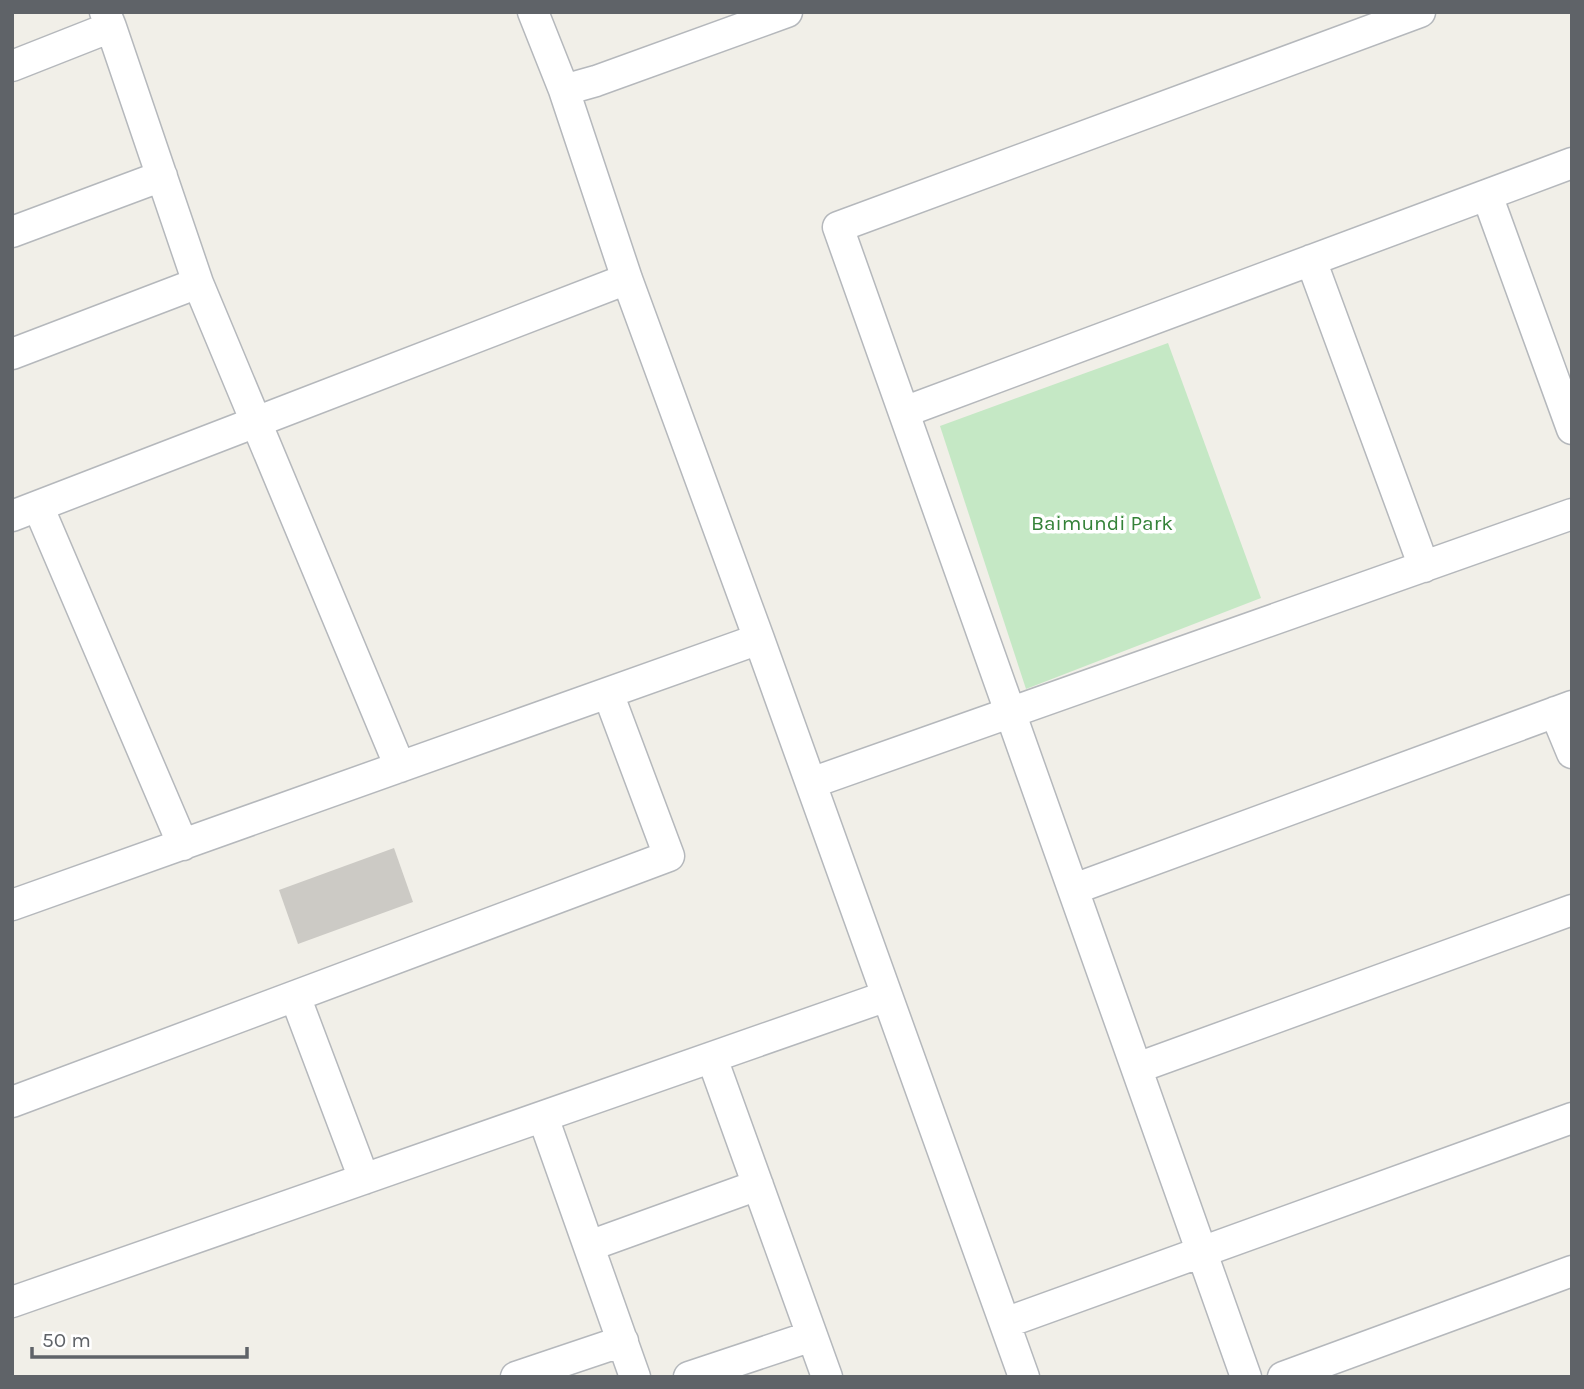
<svg xmlns="http://www.w3.org/2000/svg" width="1584" height="1389" viewBox="0 0 1584 1389" font-family="Karla,sans-serif">
<rect width="100%" height="100%" fill="#f1efe8"/>
<path fill="#c5e8c5" d="M 1168,343 L 1261,598 L 1026,689 L 940,426 Z"/>
<path fill="#cccac5" d="M 394,848 L 413,902 L 298,944 L 279,890 Z"/>
<g fill="none" stroke-linecap="round" stroke-linejoin="round">
<defs>
<path id="minor" d="M 533,12 L 564,90
M 787,12 L 596,81 L 564,90 L 627,279 L 759,639 L 1024,1377
M 111,27 L 198,283
M 12,66 L 111,27 L 105,12
M 1487,195 L 1572,429
M 12,232 L 162,176
M 1311,260 L 1424,567
M 12,354 L 198,283 L 400,767
M 904,412 L 1572,163
M 38,506 L 183,845
M 12,516 L 627,279
M 1555,712 L 1572,753
M 811,783 L 1572,514
M 1074,889 L 1572,706
M 12,905 L 759,639
M 295,996 L 364,1179
M 712,1058 L 827,1377
M 1137,1068 L 1572,910
M 12,1102 L 669,856 L 608,693
M 543,1117 L 635,1377
M 589,1246 L 758,1185
M 12,1302 L 887,996
M 1005,1323 L 1572,1118
M 516,1377 L 623,1341
M 689,1377 L 812,1336
M 1246,1377 L 838,227 L 1420,12
M 1283,1377 L 1572,1271"/>
</defs>
<use href="#minor" stroke="#b5b8bc" stroke-width="33"/>
<use href="#minor" stroke="#fff" stroke-width="30"/>
</g>
<g text-anchor="middle" dominant-baseline="central" stroke-width="7" stroke-linejoin="round" paint-order="stroke">
<g font-size="21" fill="#348238" stroke="#fff">
<text x="1102" y="523">Baimundi Park</text>
</g>
</g>
<rect width="1584" height="1389" fill="none" stroke="#5f6368" stroke-width="28"/>
<path d="M32 1347v10h215v-10" fill="none" stroke="#5f6368" stroke-width="3.5"/>
<text x="42" y="1347" font-size="21" fill="#5f6368" stroke="#ffffff" stroke-width="5" paint-order="stroke">50 m</text>
</svg>
